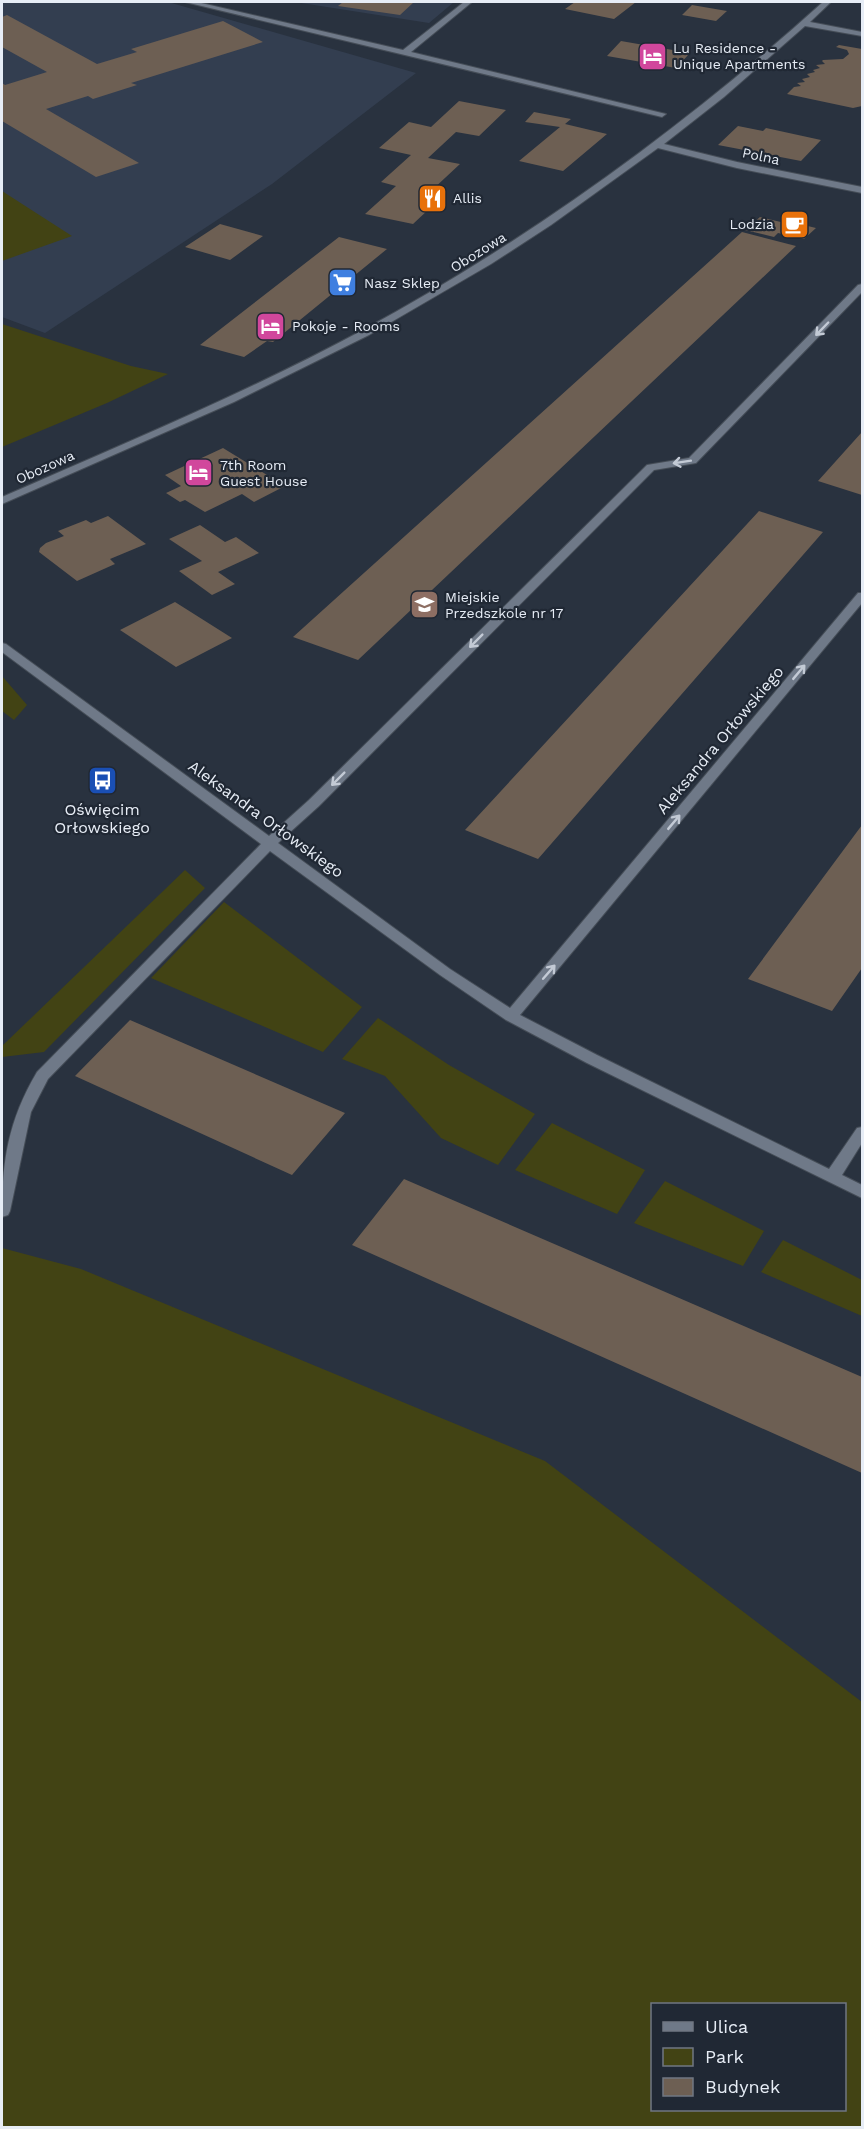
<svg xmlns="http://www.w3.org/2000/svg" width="864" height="2129" viewBox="0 0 864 2129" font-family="'Work Sans',sans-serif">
<rect width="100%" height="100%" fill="#29323f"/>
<path fill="#333e50" d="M 2,2 L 168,2 L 416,73 L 272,184 L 45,333 L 2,317 Z
M 295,2 L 454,2 L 429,23 Z"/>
<path fill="#424314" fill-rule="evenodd" d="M 2,191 L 72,236 L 2,261 Z
M 2,324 L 131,366 L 168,374 L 107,403 L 2,447 Z
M 2,676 L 27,705 L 14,720 L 2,711 Z
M 185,870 L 205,888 L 44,1052 L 2,1057 L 2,1046 Z
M 224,902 L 362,1007 L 323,1052 L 151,978 Z
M 378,1018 L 449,1065 L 535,1114 L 498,1165 L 441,1138 L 385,1076 L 342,1059 Z
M 552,1123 L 645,1170 L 617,1214 L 515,1170 Z
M 665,1181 L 764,1231 L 743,1266 L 634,1223 Z
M 783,1240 L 862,1280 L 862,1316 L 761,1272 Z
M 2,1248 L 81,1269 L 545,1461 L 862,1702 L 862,2127 L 2,2127 ZM 652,2004 L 844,2004 L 844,2110 L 652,2110 Z"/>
<path fill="#6d5f53" d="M 343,2 L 414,2 L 400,15 L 338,6 Z
M 575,2 L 636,2 L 614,19 L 565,9 Z
M 692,5 L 727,11 L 716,21 L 682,15 Z
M 7,15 L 97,64 L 137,52 L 131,49 L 223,21 L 263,42 L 131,83 L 137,85 L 93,99 L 88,96 L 46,109 L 139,163 L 96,177 L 2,121 L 2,83 L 5,85 L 47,72 L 2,47 L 2,17 Z
M 621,41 L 690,53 L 676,68 L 607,56 Z
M 839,45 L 862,49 L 862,106 L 853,108 L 787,94 L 794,87 L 801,86 L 797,83 L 805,82 L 802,79 L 810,77 L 807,74 L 815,72 L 813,70 L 820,68 L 816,65 L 825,64 L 822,61 L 823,60 L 843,59 L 849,54 L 847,50 L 836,47 Z
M 459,101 L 506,110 L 479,136 L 456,132 L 428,158 L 460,164 L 431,191 L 445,194 L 413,224 L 365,214 L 396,186 L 381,182 L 411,155 L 379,148 L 409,122 L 431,127 Z
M 534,112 L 571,119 L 565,124 L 607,134 L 563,171 L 519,161 L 560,127 L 525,122 Z
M 738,126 L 763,131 L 766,128 L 821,140 L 801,161 L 718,145 Z
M 760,217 L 785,223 L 787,221 L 816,228 L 804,239 L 778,233 L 774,237 L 745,230 Z
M 220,224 L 263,236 L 230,260 L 185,247 Z
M 742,232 L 796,246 L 358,660 L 293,637 Z
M 339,237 L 387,249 L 273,342 L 267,341 L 244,357 L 200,345 Z
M 862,432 L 862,495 L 818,481 Z
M 223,448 L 285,486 L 254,502 L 242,494 L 205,512 L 185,500 L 180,502 L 166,493 L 181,486 L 165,475 Z
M 759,511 L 823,532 L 538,859 L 465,830 Z
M 108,516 L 146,544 L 110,559 L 115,564 L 77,581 L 39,552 L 40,548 L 46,543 L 64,536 L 58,531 L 86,520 L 91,523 Z
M 200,525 L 225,542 L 236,537 L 259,553 L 218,572 L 235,584 L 212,595 L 179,571 L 202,561 L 169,539 Z
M 175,602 L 232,638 L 176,667 L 120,630 Z
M 862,825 L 862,968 L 832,1011 L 748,979 Z
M 130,1020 L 345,1113 L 292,1175 L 75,1076 Z
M 404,1179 L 862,1377 L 862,1473 L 352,1245 Z"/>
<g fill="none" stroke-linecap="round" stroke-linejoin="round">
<defs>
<path id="minor" d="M 185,2 L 197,2 L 403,50 L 464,2 L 472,2 L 411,52 L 666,114 L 662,117 Z
M 823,2 L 831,2 L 810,22 L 862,32 L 862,36 L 805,26 L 724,97 L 664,144 L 737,162 L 862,187 L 862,193 L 737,168 L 658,148 L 551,225 L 491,264 L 369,335 L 234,402 L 2,504 L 2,497 C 123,444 246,393 363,330 C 530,239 682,129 823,2 Z
M 862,284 L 862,292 L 696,463 L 654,470 L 319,806 L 278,843 L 450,969 L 510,1008 L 858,593 L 862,593 L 862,603 L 520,1015 L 597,1055 L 829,1169 L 857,1128 L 862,1127 L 862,1143 L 842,1175 L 862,1185 L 862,1198 L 587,1063 L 506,1020 L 440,975 L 270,851 L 48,1079 L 31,1112 L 10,1211 L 8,1215 L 2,1217 C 2,1161 8,1121 37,1072 L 261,844 L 2,652 L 2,643 L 6,644 L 269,836 L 309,800 L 647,465 L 689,458 L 858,285 Z"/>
</defs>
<use href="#minor" stroke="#454d57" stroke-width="2"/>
<use href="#minor" fill="#6f7988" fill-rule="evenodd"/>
</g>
<defs><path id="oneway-shaft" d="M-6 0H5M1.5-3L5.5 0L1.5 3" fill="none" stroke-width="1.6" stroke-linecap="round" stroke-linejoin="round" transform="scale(1.5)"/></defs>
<g stroke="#c3cad5">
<use href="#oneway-shaft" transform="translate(822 329) rotate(134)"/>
<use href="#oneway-shaft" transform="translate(682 462) rotate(171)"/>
<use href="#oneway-shaft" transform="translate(476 641) rotate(135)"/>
<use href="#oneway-shaft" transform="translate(799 672) rotate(-50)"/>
<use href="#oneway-shaft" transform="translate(338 779) rotate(135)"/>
<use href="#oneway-shaft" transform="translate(674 822) rotate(-50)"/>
<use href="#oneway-shaft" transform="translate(549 972) rotate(-49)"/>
</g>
<defs>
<symbol id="hotel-square" viewBox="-11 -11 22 22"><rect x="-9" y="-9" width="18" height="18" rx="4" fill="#d1479c" stroke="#202834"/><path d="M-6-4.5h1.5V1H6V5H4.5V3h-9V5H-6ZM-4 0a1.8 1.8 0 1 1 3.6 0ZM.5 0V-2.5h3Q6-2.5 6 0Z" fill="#fff"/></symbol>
<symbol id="restaurant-square" viewBox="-11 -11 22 22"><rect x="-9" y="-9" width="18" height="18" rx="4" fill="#e8710a" stroke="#202834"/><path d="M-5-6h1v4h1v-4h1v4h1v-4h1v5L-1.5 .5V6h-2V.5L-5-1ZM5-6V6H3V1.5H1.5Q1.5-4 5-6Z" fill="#fff"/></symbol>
<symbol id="cafe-square" viewBox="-11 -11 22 22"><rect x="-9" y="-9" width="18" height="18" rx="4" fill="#e8710a" stroke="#202834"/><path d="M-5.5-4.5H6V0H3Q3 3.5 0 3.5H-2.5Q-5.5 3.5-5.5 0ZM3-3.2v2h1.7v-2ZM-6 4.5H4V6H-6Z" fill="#fff"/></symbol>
<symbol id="supermarket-square" viewBox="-11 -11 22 22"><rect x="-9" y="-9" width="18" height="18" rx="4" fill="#3f7fe0" stroke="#202834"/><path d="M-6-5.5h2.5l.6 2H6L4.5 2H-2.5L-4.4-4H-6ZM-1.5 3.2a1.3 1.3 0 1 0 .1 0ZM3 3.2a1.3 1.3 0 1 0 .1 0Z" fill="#fff"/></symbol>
<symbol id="school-square" viewBox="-11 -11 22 22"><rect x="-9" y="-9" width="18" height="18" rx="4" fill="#8d6e63" stroke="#202834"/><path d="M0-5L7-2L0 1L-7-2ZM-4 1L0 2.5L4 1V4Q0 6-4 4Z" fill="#fff"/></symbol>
<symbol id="bus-square" viewBox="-11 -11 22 22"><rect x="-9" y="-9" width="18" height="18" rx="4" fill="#1a4fb4" stroke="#202834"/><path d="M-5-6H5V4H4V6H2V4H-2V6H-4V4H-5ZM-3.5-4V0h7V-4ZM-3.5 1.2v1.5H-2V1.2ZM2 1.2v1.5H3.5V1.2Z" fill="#fff"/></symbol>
</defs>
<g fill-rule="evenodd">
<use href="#hotel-square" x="636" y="40" width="33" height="33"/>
<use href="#restaurant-square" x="416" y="182" width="33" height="33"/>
<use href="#cafe-square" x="778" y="208" width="33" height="33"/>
<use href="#supermarket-square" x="326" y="266" width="33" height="33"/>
<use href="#hotel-square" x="254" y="310" width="33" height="33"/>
<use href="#hotel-square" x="182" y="456" width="33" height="33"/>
<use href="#school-square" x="408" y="588" width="33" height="33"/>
<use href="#bus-square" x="86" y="764" width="33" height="33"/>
</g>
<g text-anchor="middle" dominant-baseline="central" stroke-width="4.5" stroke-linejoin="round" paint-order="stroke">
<g font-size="14" fill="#e7edf6" stroke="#202834" text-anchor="start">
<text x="673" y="48">Lu Residence -<tspan x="673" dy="16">Unique Apartments</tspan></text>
<text x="453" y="198">Allis</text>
<text x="774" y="224" text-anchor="end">Lodzia</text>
<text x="364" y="283">Nasz Sklep</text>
<text x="292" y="326">Pokoje - Rooms</text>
<text x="220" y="465">7th Room<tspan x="220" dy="16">Guest House</tspan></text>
<text x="445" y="597">Miejskie<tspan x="445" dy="16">Przedszkole nr 17</tspan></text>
</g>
<g font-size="14" fill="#e7edf6" stroke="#202834">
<text transform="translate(761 156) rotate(12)">Polna</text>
<text transform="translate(478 252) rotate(-32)">Obozowa</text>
<text transform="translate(45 467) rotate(-24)">Obozowa</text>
</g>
<g font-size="16" fill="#e7edf6" stroke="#202834">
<text transform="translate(720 740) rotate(-50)">Aleksandra Orłowskiego</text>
<text transform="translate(266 819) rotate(36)">Aleksandra Orłowskiego</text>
</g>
<g font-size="16" fill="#e7edf6" stroke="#202834">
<text x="102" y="809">Oświęcim<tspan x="102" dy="18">Orłowskiego</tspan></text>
</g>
</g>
<rect width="864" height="2129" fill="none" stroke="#e7edf6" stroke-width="6"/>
<rect x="651" y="2003" width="195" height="108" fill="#202834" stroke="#707782" stroke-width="1.5"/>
<rect x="663" y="2022" width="30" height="9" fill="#6f7988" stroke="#707782" stroke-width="1.5"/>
<text x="705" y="2033" font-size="18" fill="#e7edf6">Ulica</text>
<rect x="663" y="2048" width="30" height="18" fill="#424314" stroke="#707782" stroke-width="1.5"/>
<text x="705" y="2063" font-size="18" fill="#e7edf6">Park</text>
<rect x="663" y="2078" width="30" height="18" fill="#6d5f53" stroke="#707782" stroke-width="1.5"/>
<text x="705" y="2093" font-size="18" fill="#e7edf6">Budynek</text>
</svg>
